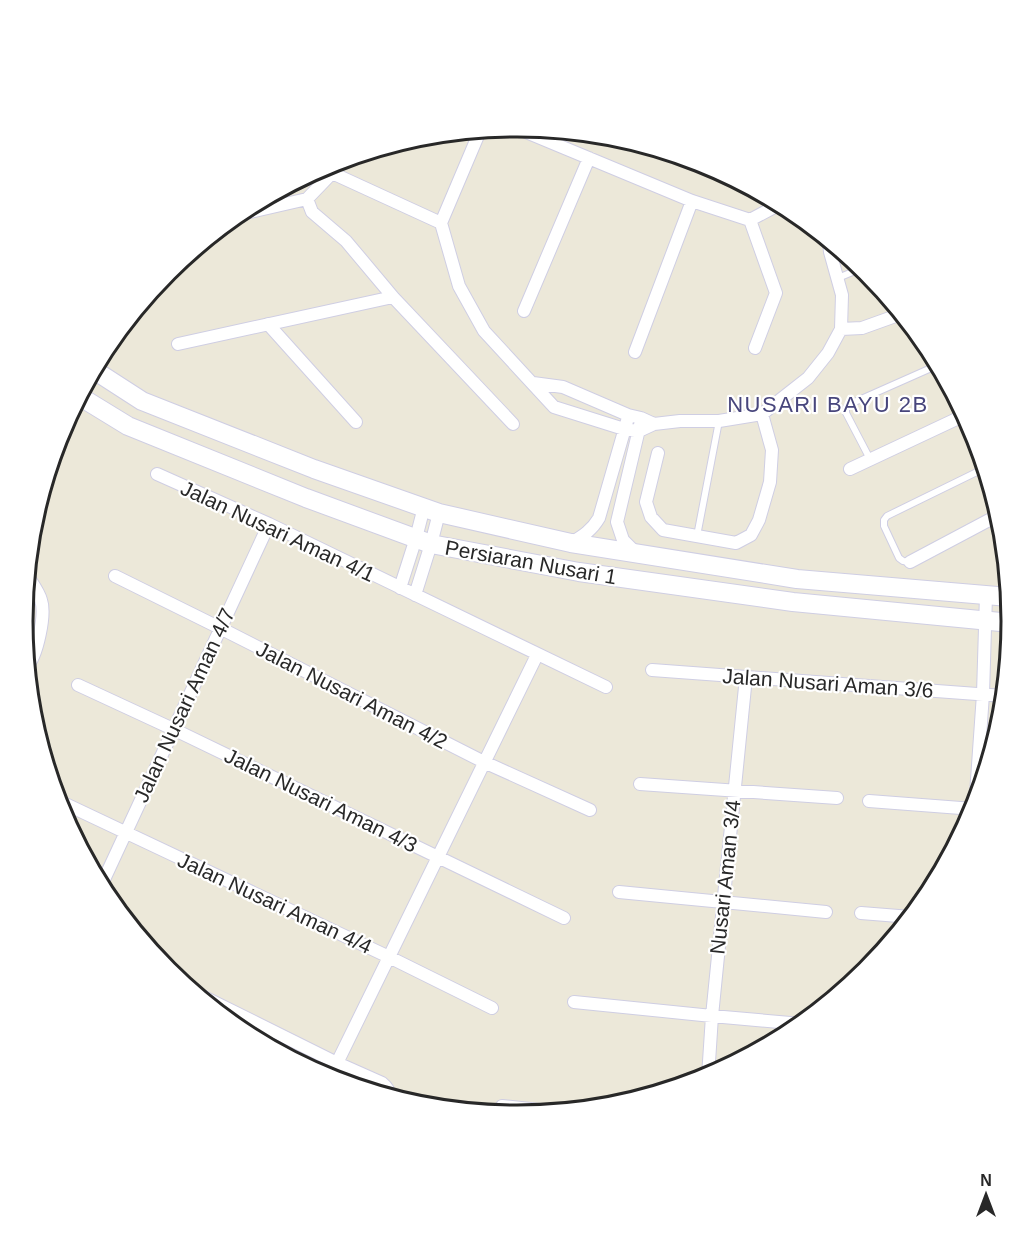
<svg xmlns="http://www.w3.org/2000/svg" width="1034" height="1243" viewBox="0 0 1034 1243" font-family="Arial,sans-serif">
<rect width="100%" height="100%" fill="#ece8d9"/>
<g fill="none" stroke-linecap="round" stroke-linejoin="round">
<defs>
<path id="service" d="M 838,278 L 862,268
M 870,459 L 846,413 L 846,408 L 850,404 L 938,365
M 697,536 L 719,421
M 910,562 L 903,561 L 899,558 L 884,526 L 884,520 L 887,516 L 985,468"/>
<path id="minor" d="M 514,127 L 692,201 L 750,220 L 780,204
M 480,131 L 441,223 L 459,286 L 484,331 L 554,407 L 624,429 L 639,431 L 654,424 L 641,418 L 628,415 L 563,387 L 533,383
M 307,199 L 312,212 L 346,241 L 393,297 L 513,424
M 237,215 L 307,199 L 332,173 L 441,223
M 750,220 L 776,293 L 755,348
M 524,311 L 589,158
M 268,324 L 356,422
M 841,329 L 862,328 L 901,314
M 178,344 L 393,297
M 635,352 L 692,201
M 654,424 L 680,421 L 719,421 L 762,414 L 808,378 L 828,353 L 841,329 L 842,295 L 830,252 L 829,241
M 658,453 L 646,502 L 651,517 L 663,530 L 736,543 L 751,535 L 759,520 L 770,482 L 772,450 L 762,414
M 850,469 L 965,415
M 157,474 L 269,524 L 606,687
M 571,543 C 583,536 592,530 599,518 L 627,421
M 637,554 L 623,540 L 617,522 L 640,425
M 910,562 L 991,519 L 998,512
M 115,576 L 220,628 L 484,762 L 590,810
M 400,588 L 416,538 L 424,507
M 415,595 L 431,544 L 439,513
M 27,666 C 37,657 46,614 41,600 C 39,592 32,583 27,575
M 652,670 L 1004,696
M 78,685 L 173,729 L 564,918
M 640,784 L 837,798
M 57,800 L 389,957 L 492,1008
M 869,801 L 974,809
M 975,808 L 983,694 L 986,595
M 101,886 L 269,524
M 619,892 L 826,912
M 861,913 L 911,917
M 192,991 L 337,1063 L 382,1083 C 387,1087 390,1091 389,1097
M 574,1002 L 712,1016 L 802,1024
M 337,1063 L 537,655
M 708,1077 L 712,1016 L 746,677
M 502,1106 L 558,1112"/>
<path id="secondary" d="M 94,370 L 142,401 L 314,469 L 439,513 L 571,543 L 797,579 L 1009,597
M 79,396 L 128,426 L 306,498 L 431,544 L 579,572 L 793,602 L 1011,623"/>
</defs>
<use href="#service" stroke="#cfcee3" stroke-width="8"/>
<use href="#minor" stroke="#cfcee3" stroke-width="14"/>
<use href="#secondary" stroke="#cfcee3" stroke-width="20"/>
<use href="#service" stroke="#fff" stroke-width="6"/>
<use href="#minor" stroke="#fff" stroke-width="12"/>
<use href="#secondary" stroke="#fff" stroke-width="18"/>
</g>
<g text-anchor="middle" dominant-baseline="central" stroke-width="4.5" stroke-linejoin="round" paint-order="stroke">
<g font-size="21" fill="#282828" stroke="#fff">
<text transform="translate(278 531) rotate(25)">Jalan Nusari Aman 4/1</text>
<text transform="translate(531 562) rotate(10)">Persiaran Nusari 1</text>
<text transform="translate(828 683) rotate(4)">Jalan Nusari Aman 3/6</text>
<text transform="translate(352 695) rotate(27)">Jalan Nusari Aman 4/2</text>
<text transform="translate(184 705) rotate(-65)">Jalan Nusari Aman 4/7</text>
<text transform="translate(321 800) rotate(26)">Jalan Nusari Aman 4/3</text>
<text transform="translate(725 877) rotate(-84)">Nusari Aman 3/4</text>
<text transform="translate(275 903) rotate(25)">Jalan Nusari Aman 4/4</text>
</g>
<g font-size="22" letter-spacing="1.5" fill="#48467c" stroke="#fff">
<text x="828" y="404">NUSARI BAYU 2B</text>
</g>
</g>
<path d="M0 0H1034V1243H0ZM33 621a484 484 0 1 1 968 0a484 484 0 1 1-968 0Z" fill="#fff" fill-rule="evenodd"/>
<path fill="none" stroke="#282828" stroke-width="3" d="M33 621a484 484 0 1 1 968 0a484 484 0 1 1-968 0Z"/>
<g transform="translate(986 1195)" stroke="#ffffff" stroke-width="4.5" paint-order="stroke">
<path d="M0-4.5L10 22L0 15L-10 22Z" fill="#282828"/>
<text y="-9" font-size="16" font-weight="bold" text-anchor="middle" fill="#282828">N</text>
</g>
</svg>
